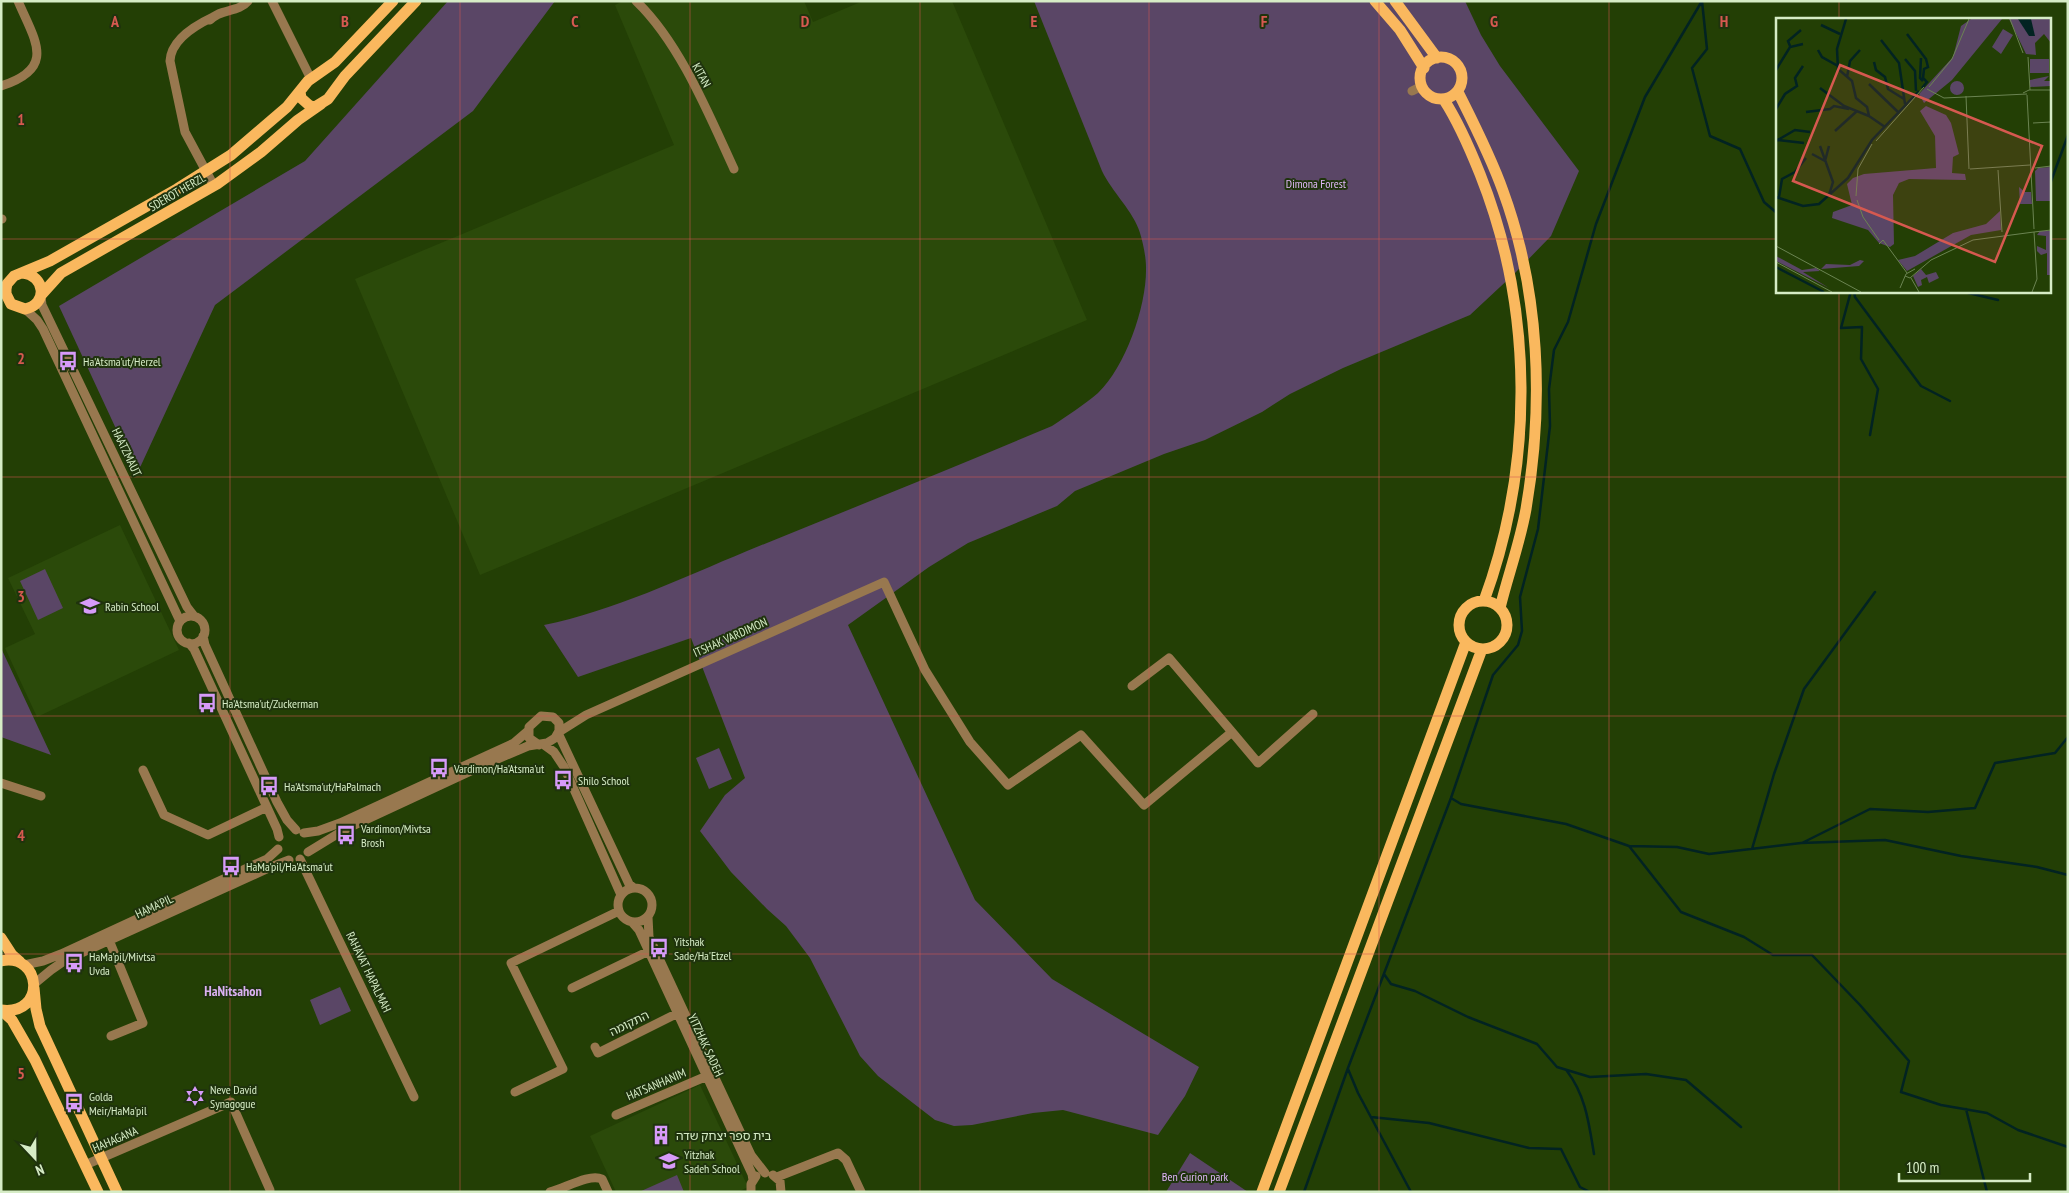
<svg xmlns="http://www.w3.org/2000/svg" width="2069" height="1193" viewBox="0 0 2069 1193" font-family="'PT Sans Narrow','Noto Sans Hebrew',sans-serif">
<rect width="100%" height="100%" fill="#233f05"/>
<path fill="#2b4a0a" d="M 623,1 L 804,1 L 813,22 L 863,1 L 952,1 L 1087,320 L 480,575 L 355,279 L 674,145 L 615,5 Z
M 120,525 L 179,650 L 37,717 L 5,648 L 35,634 L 8,578 Z
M 700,1085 L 748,1187 L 738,1192 L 616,1192 L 590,1136 Z"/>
<path fill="#5a4666" d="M 448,1 L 555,1 L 473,111 L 215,305 L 137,474 L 59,306 L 305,161 Z
M 1034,1 L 1465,1 L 1481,35 L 1500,66 L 1579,171 L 1551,236 L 1515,273 L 1470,315 L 1343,368 L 1290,394 L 1262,412 L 1205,440 L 1164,454 L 1075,491 L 1057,506 L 968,543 L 929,567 L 848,625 L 975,900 L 1052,979 L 1199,1067 L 1185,1096 L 1158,1135 L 1063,1110 L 1033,1113 L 972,1125 L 954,1126 L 935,1120 L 878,1076 L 860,1056 L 810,958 L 786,926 L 767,909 L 731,872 L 700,831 L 725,795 L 745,778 L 691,638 L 578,677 L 544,625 C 613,611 682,578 747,551 C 848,510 950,469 1052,426 C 1067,416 1084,405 1098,393 C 1126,366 1147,305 1146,267 C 1146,257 1143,243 1140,233 C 1134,212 1112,192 1102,171 Z
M 45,569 L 63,608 L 38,620 L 20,581 Z
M 1,648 L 51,755 L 1,737 Z
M 719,748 L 732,779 L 709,789 L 696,758 Z
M 340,987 L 351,1011 L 320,1025 L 310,1000 Z
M 1190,1153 L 1248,1192 L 1166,1192 Z
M 677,1175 L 684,1192 L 639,1192 Z"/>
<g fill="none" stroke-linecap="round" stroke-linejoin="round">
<path stroke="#022322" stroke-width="2.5" d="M 1702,1 L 1707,49 L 1692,68 L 1710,136 L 1740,149 L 1764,202 L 1778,214
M 2050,184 L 2068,135
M 1851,291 L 1841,328 L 1862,327 L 1861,359 L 1878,389 L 1870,435
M 1854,291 L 1855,297 L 1921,386 L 1950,401
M 1960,291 L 1998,300
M 1451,798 L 1461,804 L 1566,824 L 1629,846 L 1681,912 L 1744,937 L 1773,955 L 1812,955 L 1860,1005 L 1909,1061 L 1901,1092 L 1941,1105 L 1987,1113 L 2018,1130 L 2068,1147
M 1802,843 L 1870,809 L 1928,812 L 1975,808 L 1995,763 L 2055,753 L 2068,737
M 1629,846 L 1677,847 L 1709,854 L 1801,843 L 1885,840 L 1961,856 L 2037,867 L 2068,875
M 1752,849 L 1774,774 L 1804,689 L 1875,592
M 1384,974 L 1391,984 L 1415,991 L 1468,1017 L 1537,1044 L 1557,1067 L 1590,1077 L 1646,1074 L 1686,1080 L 1741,1127
M 1348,1069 L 1358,1093 L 1411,1192
M 1567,1071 C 1586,1096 1589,1124 1594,1154
M 1966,1109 L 1987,1192
M 1371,1117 L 1429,1123 L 1529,1148 L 1561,1149 L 1580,1187 L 1590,1192
M 1304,1192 L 1348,1068 L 1451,798 L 1493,675 L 1518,645 L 1522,631 L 1520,597 L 1538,529 L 1550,426 L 1549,389 L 1554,350 L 1568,322 L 1596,224 L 1645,97 L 1702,1"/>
<path stroke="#98784f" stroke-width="9" d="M 272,1 L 311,79
M 636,1 C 680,43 709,115 734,169
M 213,17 C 196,25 171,39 170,61 L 185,132 L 214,186
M 210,20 C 221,8 238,13 248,1
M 1,86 C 57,68 35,41 18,1
M 1412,91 L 1422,86
M 1,219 L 2,219
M 41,297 L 42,305 L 187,607 L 194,616
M 25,309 L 37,320 L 43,329 L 180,621
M177 630a14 14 0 1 1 28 0a14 14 0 1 1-28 0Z
M 203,636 L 205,645 L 277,802 L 287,820 L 296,830
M 189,643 L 194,649 L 277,829 L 279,837
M 559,732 L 586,715 L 884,582 L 925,670 L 970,742 L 1008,785 L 1081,735 L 1144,805 L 1232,732 L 1169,658 L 1132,686
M 1232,732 L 1258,763 L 1313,714
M 558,733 L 629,884 L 634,888
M 543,744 L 554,752 L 564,767 L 621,895
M 143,770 L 164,815 L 208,835 L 267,807
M 1,783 L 41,796
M 304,833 L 318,831 L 340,823 L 514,743 L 528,731
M 308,852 L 344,830 L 486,764 L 528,746 L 547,743 L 555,738 L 559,731 L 559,723 L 553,717 L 541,716 L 529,727 L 529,738 L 539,745
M 300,859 L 414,1097
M618 905a17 17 0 1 1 34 0a17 17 0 1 1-34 0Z
M 648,917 L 649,937 L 751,1155 L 765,1173
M 632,922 L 639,930 L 752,1174 L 753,1180
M 109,940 L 143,1023 L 111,1036
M 24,965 L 43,961 L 61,954 L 267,859 L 278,849
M 34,984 L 51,970 L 64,961 L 271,867 L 289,860
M 572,988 L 649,951
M 595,1047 L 598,1053 L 678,1013
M 515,1092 L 563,1069 L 511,963 L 619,911
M 616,1115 L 707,1076
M 85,1165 L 231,1102 L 270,1190
M 773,1175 L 780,1181 L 781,1192
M 777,1177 L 838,1153 L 846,1160 L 861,1192
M 550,1192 C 564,1189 589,1173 602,1179 L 608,1192
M 751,1192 L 751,1184 L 756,1176"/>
<path stroke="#fab85e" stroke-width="11" d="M 1375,1 L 1400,30 L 1424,68
M 1395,1 L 1437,58
M1420 78a21 21 0 1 1 42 0a21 21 0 1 1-42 0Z
M 300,92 L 301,98 L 310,106 L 315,107 L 328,99 L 345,76 L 416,1
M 1458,92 C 1474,124 1491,157 1503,191 C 1540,292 1544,404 1526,509 C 1520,543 1508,575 1500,608
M 1444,100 C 1459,123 1470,149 1480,174 C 1534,310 1534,464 1484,601
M 22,273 C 46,275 48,305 25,309 L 11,304 L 6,294 L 6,289 L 7,284 L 14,276 L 50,261 L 177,189 L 231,155 L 287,107 L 308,81 L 335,62 L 393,1
M 42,294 L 61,273 L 217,184 L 261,152 L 298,120 L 321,104
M1459 625a24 24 0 1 1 48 0a24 24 0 1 1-48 0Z
M 1,938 L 12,955 L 20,962
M 1,961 C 42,952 47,1016 1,1010
M 34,988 L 36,1009 L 40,1026 L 117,1192
M 2,1011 L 12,1020 L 35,1060 L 98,1192
M 1262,1192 L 1466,642
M 1279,1192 L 1482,649"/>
</g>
<path fill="none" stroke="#d65950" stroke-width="1" stroke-opacity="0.55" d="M 230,1 L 230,1192M 460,1 L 460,1192M 690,1 L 690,1192M 920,1 L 920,1192M 1149,1 L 1149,1192M 1379,1 L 1379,1192M 1609,1 L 1609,1192M 1839,1 L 1839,19M 1,239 L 1778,239M 2050,239 L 2068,239M 1839,291 L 1839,1192M 1,477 L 2068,477M 1,716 L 2068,716M 1,954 L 2068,954"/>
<defs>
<symbol id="bus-bare" viewBox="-9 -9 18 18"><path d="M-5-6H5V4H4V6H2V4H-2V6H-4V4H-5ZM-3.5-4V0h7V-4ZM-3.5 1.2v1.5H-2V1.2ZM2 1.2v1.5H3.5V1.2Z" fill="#d79bf9" stroke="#1f330d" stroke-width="2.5" paint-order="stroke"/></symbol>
<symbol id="school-bare" viewBox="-9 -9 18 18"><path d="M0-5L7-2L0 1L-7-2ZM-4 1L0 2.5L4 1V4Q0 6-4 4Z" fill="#d79bf9" stroke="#1f330d" stroke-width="2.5" paint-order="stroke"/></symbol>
<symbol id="synagogue-bare" viewBox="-9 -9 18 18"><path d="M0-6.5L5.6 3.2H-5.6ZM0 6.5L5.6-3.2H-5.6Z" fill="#d79bf9" stroke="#1f330d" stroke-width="2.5" paint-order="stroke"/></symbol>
<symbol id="building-bare" viewBox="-9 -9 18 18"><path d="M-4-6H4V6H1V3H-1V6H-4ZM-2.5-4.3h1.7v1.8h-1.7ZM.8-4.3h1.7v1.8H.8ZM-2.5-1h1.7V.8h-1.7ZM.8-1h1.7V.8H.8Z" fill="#d79bf9" stroke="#1f330d" stroke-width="2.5" paint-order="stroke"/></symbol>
</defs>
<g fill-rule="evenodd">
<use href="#bus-bare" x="54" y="347" width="28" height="28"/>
<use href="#school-bare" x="76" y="592" width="28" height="28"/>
<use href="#bus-bare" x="193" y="689" width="28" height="28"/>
<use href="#bus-bare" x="425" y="754" width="28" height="28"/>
<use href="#bus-bare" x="549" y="766" width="28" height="28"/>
<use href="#bus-bare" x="255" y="772" width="28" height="28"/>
<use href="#bus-bare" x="332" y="821" width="28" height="28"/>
<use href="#bus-bare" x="217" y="852" width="28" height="28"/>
<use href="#bus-bare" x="645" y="934" width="28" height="28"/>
<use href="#bus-bare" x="60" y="949" width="28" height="28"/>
<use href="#synagogue-bare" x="181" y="1082" width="28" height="28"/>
<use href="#bus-bare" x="60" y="1089" width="28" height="28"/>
<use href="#building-bare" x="647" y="1121" width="28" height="28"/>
<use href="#school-bare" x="655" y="1147" width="28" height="28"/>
</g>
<g text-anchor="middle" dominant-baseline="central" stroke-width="4" stroke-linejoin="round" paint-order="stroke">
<g font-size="12" fill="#d6ecc6" stroke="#1f330d">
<text transform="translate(702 75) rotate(61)">KITAN</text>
<text transform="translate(177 192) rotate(-30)">SDEROT HERZL</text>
<text transform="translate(127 452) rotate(64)">HAATZMAUT</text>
<text transform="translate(730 637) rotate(-24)">ITSHAK VARDIMON</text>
<text transform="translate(154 906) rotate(-25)">HAMA'PIL</text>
<text transform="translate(369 972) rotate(64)">RAHAVAT HAPALMAH</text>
<text transform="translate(629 1023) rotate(-26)">התקומה</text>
<text transform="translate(706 1045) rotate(65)">YITZHAK SADEH</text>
<text transform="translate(656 1084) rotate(-23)">HATSANHANIM</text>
<text transform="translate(115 1139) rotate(-23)">HAHAGANA</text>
</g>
<g font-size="12" fill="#e0b7f9" stroke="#1f330d">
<text x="1316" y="183">Dimona Forest</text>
<text x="1195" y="1176">Ben Gurion park</text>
</g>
<g font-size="12" fill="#d6ecc6" stroke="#1f330d" text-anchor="start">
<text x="83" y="361">Ha'Atsma'ut/Herzel</text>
<text x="105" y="606">Rabin School</text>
<text x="222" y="703">Ha'Atsma'ut/Zuckerman</text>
<text x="454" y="768">Vardimon/Ha'Atsma'ut</text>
<text x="578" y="780">Shilo School</text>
<text x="284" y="786">Ha'Atsma'ut/HaPalmach</text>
<text x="361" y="828">Vardimon/Mivtsa<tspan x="361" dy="14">Brosh</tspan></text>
<text x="246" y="866">HaMa'pil/Ha'Atsma'ut</text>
<text x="674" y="941">Yitshak<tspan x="674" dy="14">Sade/Ha'Etzel</tspan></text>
<text x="89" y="956">HaMa'pil/Mivtsa<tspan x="89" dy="14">Uvda</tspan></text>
<text x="210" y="1089">Neve David<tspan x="210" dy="14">Synagogue</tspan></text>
<text x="89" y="1096">Golda<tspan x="89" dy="14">Meir/HaMa'pil</tspan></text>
<text x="676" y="1135">בית ספר יצחק שדה</text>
<text x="684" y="1154">Yitzhak<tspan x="684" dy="14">Sadeh School</tspan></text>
</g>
<g font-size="14" font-weight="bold" fill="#dab1f2" stroke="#1f330d">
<text x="233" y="991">HaNitsahon</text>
</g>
</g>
<g transform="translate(1776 18)">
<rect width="275" height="275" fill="#233f05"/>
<path d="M 195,1 L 226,1 L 176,62 L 148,85 L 143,76 L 177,39 L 185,8 ZM 233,1 L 275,1 L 275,25 L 268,16 L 259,25 L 260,37 L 250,36 ZM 227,11 L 237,17 L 225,36 L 216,29 ZM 254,41 L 273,41 L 273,55 L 254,55 ZM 273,58 L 268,63 L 275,63 L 275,68 L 254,69 L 254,62 ZM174 70a7 7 0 1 1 14 0a7 7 0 1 1-14 0ZM 150,88 L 170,97 L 175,105 L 183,136 L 177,139 L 176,155 L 189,156 L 190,162 L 133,161 L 123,165 L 117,177 L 118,226 L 114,229 L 103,225 L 92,212 L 56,200 L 57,194 L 76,187 L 71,166 L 77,160 L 88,156 L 160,150 L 159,118 L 144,93 ZM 274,149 L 274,183 L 260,183 L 259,153 L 262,150 ZM 243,169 L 249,174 L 255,174 L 256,186 L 244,186 ZM 224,193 L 225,212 L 195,217 L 131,253 L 122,242 L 139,238 L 177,215 L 210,206 ZM 264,213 L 275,213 L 275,257 L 271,257 L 271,235 L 265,237 L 261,233 L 261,228 L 270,232 L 270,218 L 261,217 ZM 0,238 L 26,252 L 40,250 L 44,253 L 27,254 L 53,270 L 0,243 ZM 84,242 L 88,243 L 83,248 L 45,251 L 50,246 L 74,247 ZM 145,251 L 150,257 L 160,254 L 163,260 L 153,265 L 151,259 L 145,262 L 146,267 L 142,269 L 137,258 Z" fill="#5a4666"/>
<path d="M 242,1 L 255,1 L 259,18 L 253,18 Z" fill="#022322"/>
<path fill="none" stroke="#022322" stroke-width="2.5" d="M 70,1 L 61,31 L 62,51 L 76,63 L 80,80 L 91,89 L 93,98 L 109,109M 45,7 L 64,16M 131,16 L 150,41 L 152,49 L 148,51 L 147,60 L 151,64 L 146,70M 105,22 L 123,45 L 129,86M 14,28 L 12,23 L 25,12M 42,32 L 46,39 L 62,48M 145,40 L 144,60 L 147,63M 129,41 L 139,53 L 140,73M 98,44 L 100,52 L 109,59 L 112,71 L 128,81M 0,52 L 14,29 L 27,26M 71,59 L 74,43 L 84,32M 93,66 L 122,94M 44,70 L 68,88 L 93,98M 0,91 L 9,76 L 21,68 L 19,60 L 27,48M 30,94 L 54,91 L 58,88 L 73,91M 59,113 L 81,93M 1,122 L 28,125M 0,123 L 19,112 L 34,114M 44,128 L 57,164 L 53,177M 36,136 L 49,143 L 53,128M 0,179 L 27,188 L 43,186 L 72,160 L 96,122 L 143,73M 3,179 L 6,161 L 19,154 L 30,140M 0,249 L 48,274"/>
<path fill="none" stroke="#6b8452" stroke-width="1" d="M 234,1 L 247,35M 252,39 L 254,72M 153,69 L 176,41 L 193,1M 151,71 L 168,80 L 251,76M 247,75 L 253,72 L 275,72M 251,77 L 258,211M 190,78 L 193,151M 257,105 L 275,104M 100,123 L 148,69M 259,150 L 275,148M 194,151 L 254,147M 222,152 L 226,214M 80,178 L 82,151 L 96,126M 81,182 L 87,199 L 103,222M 258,214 L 275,212M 103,226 L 107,222 L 131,255M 0,228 L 85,274M 0,244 L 56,274M 129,258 L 134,260 L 155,242 L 197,222 L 258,214M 135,260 L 143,274M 124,270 L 130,256 L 139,251M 256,274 L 261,261 L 258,214"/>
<path fill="#d65950" fill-opacity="0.15" stroke="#d65950" stroke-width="2.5" d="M 64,47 L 266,128 L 219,244 L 17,163 Z"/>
<rect width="275" height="275" fill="none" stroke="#d6ecc6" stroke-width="2.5"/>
</g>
<g font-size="16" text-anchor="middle" font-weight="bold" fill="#d65950" stroke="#1f330d" stroke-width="4" stroke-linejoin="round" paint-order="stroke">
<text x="115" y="27">A</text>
<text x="345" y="27">B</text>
<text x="575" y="27">C</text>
<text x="805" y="27">D</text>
<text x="1034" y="27">E</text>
<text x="1264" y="27">F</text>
<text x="1494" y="27">G</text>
<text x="1724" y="27">H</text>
<text x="21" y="125">1</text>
<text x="21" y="364">2</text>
<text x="21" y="602">3</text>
<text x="21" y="841">4</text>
<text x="21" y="1079">5</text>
</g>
<rect width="2069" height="1193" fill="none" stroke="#d6ecc6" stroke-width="5"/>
<g transform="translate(35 1158) rotate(158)" stroke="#1f330d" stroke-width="4" paint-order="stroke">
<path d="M0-4L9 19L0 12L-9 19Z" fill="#d6ecc6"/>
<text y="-8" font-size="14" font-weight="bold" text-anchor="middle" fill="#d6ecc6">N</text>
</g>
<path d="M1899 1173v8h131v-8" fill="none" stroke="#d6ecc6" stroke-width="2.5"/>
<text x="1906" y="1173" font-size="15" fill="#d6ecc6" stroke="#1f330d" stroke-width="4" paint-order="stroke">100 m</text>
</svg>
